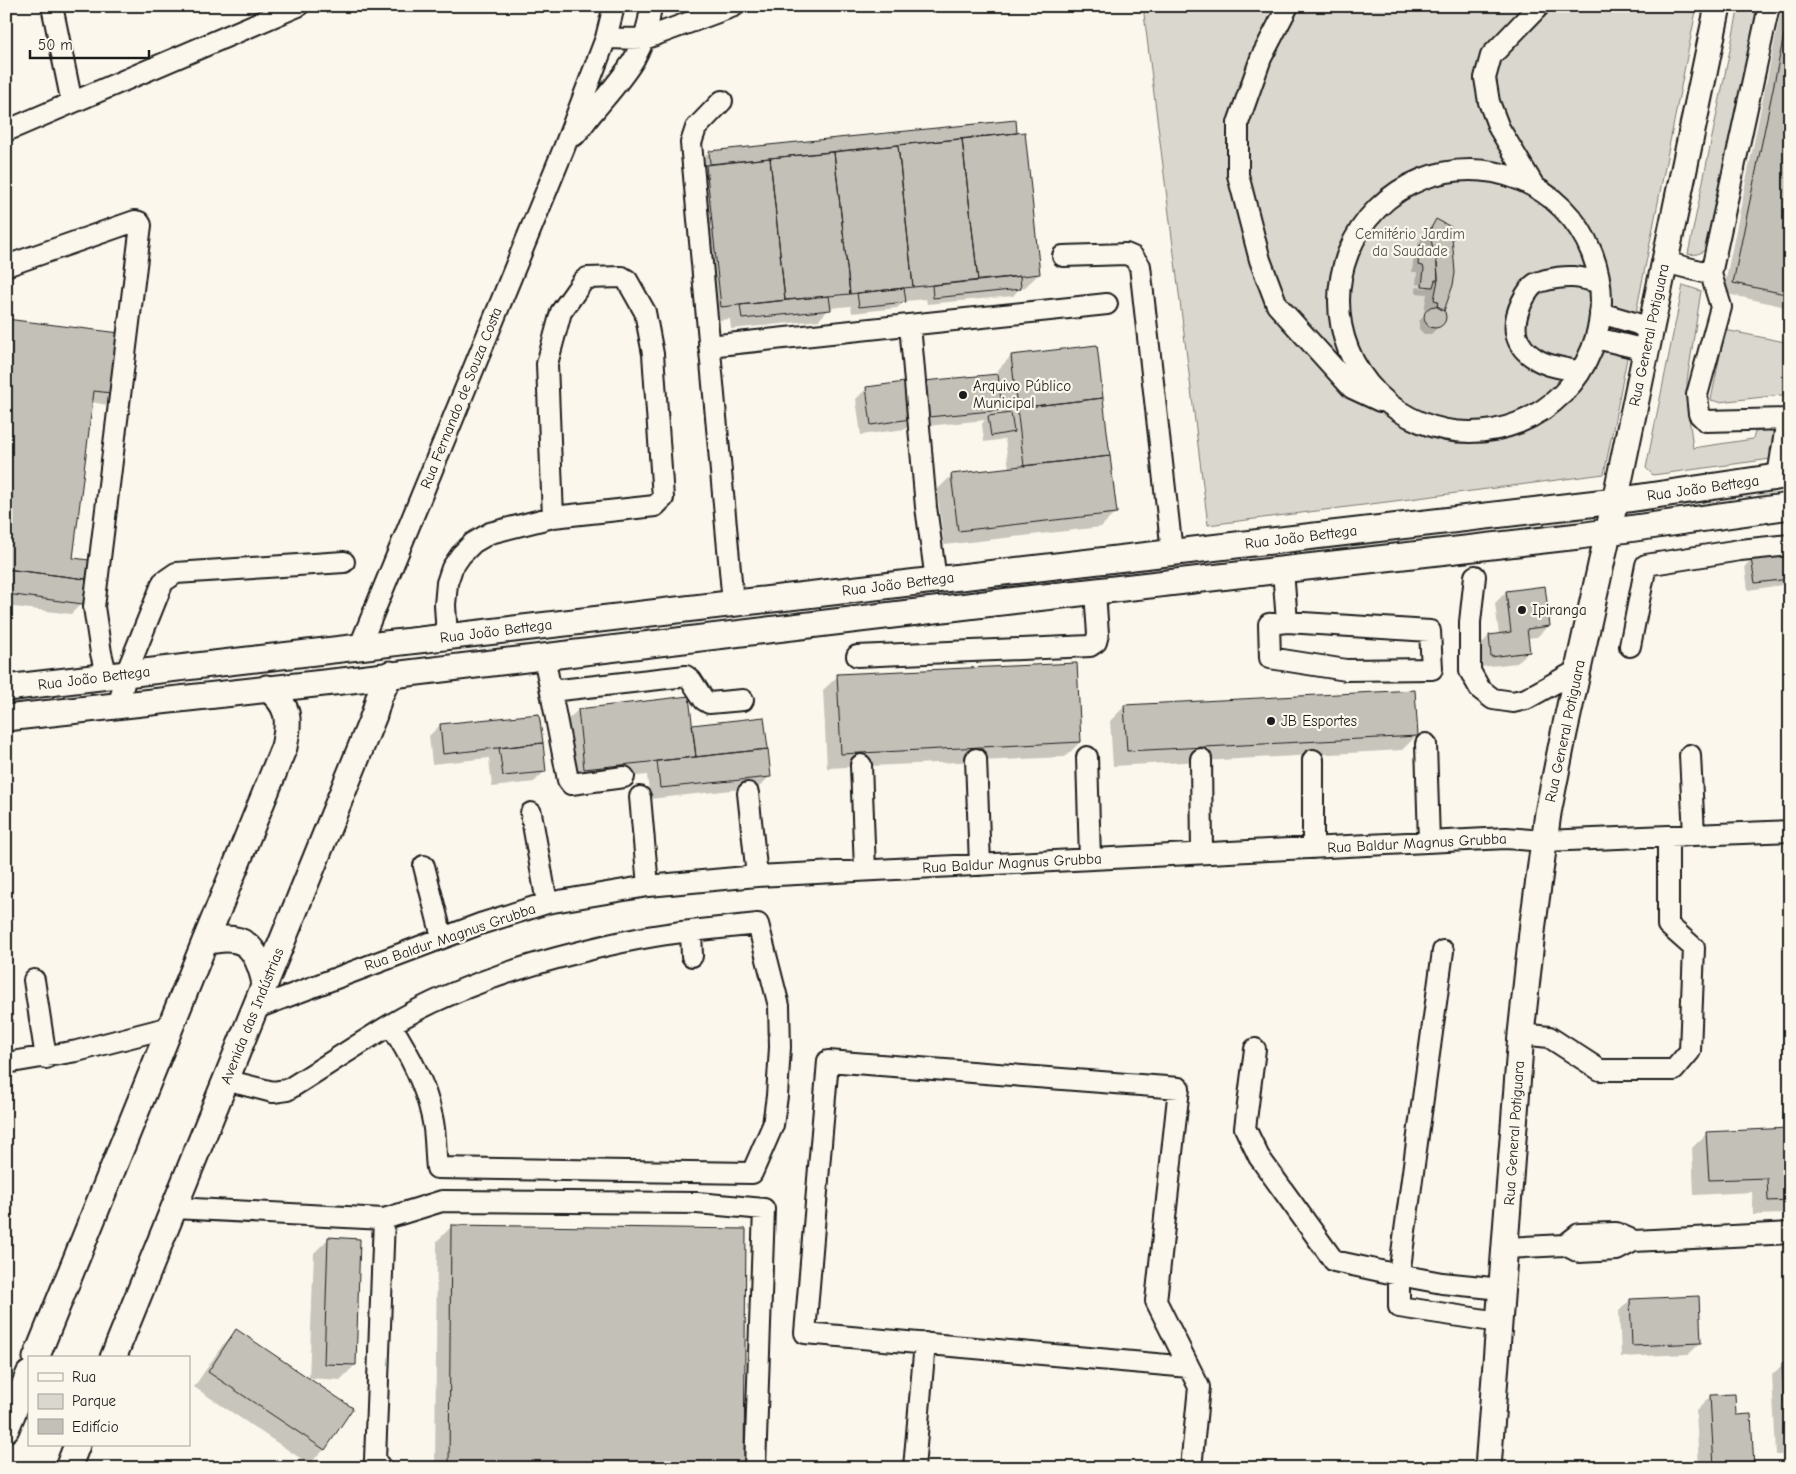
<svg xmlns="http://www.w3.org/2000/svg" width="1796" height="1474" viewBox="0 0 1796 1474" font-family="'Comic Neue',sans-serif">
<rect width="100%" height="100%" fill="#fbf7ec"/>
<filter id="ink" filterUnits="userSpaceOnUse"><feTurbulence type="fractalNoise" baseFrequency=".02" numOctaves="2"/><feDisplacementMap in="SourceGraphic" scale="10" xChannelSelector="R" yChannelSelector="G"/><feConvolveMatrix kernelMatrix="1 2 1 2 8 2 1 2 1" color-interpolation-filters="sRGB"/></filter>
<g filter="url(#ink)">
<path fill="#dad7ce" stroke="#7b7a75" d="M 1143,6 L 1697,6 L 1604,474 L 1208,525 Z
M 1739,6 L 1762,6 L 1710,245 C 1703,252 1698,256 1688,254 Z
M 1683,285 L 1701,291 L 1687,381 L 1687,401 L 1693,448 L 1753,439 L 1755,432 L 1770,430 L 1776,433 L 1778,442 L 1770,449 L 1771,459 L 1653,475 L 1646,468 Z
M 1725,330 L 1790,343 L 1790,394 L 1719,402 L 1711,400 Z"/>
<path fill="#0003" fill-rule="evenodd" d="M 1782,6 L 1790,6 L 1790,308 L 1723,293 Z
M 1015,121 L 1039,274 L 1024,288 L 1019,289 L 1013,296 L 927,304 L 926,299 L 905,301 L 897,308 L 852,313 L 851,306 L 830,308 L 819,320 L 731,329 L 730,319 L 707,321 L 695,167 L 709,152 Z
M 1436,221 L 1443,310 L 1442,311 L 1444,314 L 1444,321 L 1431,334 L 1424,334 L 1419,329 L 1419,321 L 1428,312 L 1424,310 L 1427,294 L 1416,293 L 1416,287 L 1427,288 L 1427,285 L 1416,284 L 1416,285 L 1417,272 L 1412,272 L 1414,253 L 1419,248 L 1418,244 L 1425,232 Z
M 6,320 L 119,394 L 108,405 L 91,402 L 72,559 L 82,603 L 71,614 L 6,606 Z
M 1011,356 L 1116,512 L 1101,527 L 944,545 L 937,490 L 952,475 L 1009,469 L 1005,439 L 984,442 L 982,424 L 985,420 L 918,427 L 917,417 L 905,429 L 861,435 L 856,399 L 867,388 L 997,375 L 997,371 ZM 1001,409 L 1002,415 L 994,416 Z
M 1790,554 L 1789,584 L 1748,590 L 1745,566 L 1752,559 Z
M 1506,592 L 1548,626 L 1537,637 L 1527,638 L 1528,652 L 1517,663 L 1481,667 L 1478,647 L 1489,636 L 1499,635 L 1495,603 Z
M 838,676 L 1080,742 L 1065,757 L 827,768 L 823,690 Z
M 688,698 L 691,727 L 770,776 L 759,787 L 650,799 L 647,775 L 570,783 L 563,724 L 578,710 Z
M 1125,706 L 1416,736 L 1402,750 L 1113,766 L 1110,721 Z
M 538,715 L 544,772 L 534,782 L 492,787 L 489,758 L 432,764 L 429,736 L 440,725 Z
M 1790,1129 L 1789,1214 L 1753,1215 L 1752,1192 L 1694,1195 L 1692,1148 L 1707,1133 Z
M 452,1226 L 743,1468 L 435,1468 L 437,1241 Z
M 328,1239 L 355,1365 L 340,1380 L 309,1378 L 314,1253 Z
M 1630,1300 L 1700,1343 L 1689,1354 L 1621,1357 L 1619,1311 Z
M 236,1331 L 352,1408 L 324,1450 L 309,1464 L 194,1387 L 222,1346 Z
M 1783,1364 L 1790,1364 L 1790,1455 L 1776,1455 L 1772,1375 Z
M 1711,1396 L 1753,1468 L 1699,1468 L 1696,1411 Z"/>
<path fill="#c3c0b8" stroke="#1c1c1c" d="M 1790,6 L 1790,295 L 1733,283 Z
M 1016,120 L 1017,133 L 710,164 L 709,151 Z
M 1025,132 L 1040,274 L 978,281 L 962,139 Z
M 962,139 L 978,281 L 913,287 L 898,145 Z
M 898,145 L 913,287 L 850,294 L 834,152 Z
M 834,152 L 850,294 L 785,300 L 770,158 Z
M 770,158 L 785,300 L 721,307 L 706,165 Z
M 1436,219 L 1451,227 L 1454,260 L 1455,273 L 1453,285 L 1444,311 L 1437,307 L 1438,301 L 1434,300 L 1438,280 L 1437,264 L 1429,232 Z
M 1420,245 L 1433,249 L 1437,264 L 1438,275 L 1438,280 L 1435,280 L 1433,287 L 1422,286 L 1424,269 L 1423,266 L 1418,265 Z
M 1020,276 L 1021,289 L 933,298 L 932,285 Z
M 904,288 L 906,302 L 859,307 L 857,293 Z
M 829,296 L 831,310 L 742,319 L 740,305 Z
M1424 317a11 11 0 1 1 22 0a11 11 0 1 1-22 0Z
M 6,319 L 128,334 L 120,394 L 94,391 L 73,558 L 89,560 L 86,579 L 6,569 Z
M 1097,345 L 1103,398 L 1017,408 L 1011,355 Z
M 998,374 L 1002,410 L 928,417 L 924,381 Z
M 913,381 L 917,418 L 871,425 L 866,387 Z
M 1103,398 L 1110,456 L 1024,466 L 1017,408 Z
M 1011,413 L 1014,432 L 991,436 L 988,416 Z
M 1110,456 L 1117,513 L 958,531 L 951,474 Z
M 1790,553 L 1790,579 L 1755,583 L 1751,558 Z
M 6,569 L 86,579 L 83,604 L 6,594 Z
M 1545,586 L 1550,626 L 1527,629 L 1530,652 L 1491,657 L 1489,635 L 1511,632 L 1506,591 Z
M 1077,663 L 1081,742 L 841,754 L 837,674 Z
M 1415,690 L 1418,736 L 1127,751 L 1124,705 Z
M 689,696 L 696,757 L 584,769 L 578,709 Z
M 539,714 L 543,743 L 443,754 L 440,724 Z
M 764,717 L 768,749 L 696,757 L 692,725 Z
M 543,743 L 546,772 L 503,776 L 499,748 Z
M 768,749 L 771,777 L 660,788 L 657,761 Z
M 1790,1128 L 1790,1200 L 1768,1201 L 1767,1178 L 1709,1180 L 1706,1132 Z
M 451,1225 L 746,1229 L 744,1468 L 449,1468 Z
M 328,1237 L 360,1239 L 356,1365 L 324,1364 Z
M 1699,1296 L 1701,1343 L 1632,1346 L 1630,1299 Z
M 236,1329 L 353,1408 L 325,1450 L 208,1372 Z
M 1790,1362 L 1790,1445 L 1786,1445 L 1782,1363 Z
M 1735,1394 L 1736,1415 L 1751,1414 L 1754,1468 L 1714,1468 L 1710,1395 Z"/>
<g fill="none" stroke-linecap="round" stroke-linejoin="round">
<defs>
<path id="minor" d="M 52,6 L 72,103
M 1288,6 L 1261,58 L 1238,123 L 1238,175 L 1260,260 L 1277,305 L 1352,388 L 1380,401
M 606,38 L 644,39 L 734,6
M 722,101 L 696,128 L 691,143 L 733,603
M 6,131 L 298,6
M 575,135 C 582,127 587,119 594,111 C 623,76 646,54 651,6
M1339 301a131 131 0 1 1 262 0a131 131 0 1 1-262 0Z
M 1534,186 L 1499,128 L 1489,102 L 1485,78 L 1491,56 L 1539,6
M 1063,256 L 1126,254 L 1133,257 L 1140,266 L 1172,552
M 1665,262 L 1711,274 L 1769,6
M 6,266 L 135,221 L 139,222 L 141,225 L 94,607 L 101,653 L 107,677
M 1711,274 L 1721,307 L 1697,395 L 1699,414 L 1706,421 L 1790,419
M 1600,313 L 1638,324 L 1650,331
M 910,325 L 926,507 L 936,580
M 1596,338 L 1646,350
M 709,346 L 1107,304
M 1580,372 C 1566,368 1548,367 1536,359 C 1513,345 1511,325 1522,302 C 1525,296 1529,288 1535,284 C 1538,282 1543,281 1546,280 C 1567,275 1579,276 1599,283
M 1778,476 L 1787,419
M 1283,570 L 1287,622
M 1475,576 L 1470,622 L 1470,671 L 1480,689 L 1493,699 L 1513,702 L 1526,699 L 1578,670
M 1287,622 L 1430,631 L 1432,669 L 1346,670 L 1270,658 L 1269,624 Z
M 447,637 L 445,605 L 447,583 L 452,568 L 461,555 L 473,543 L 490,533 L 553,517 L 655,506 L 663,498 L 653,354 L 645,312 L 627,280 L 622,277 L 587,278 L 583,281 L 561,312 L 547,364 L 553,517
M 1630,646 L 1646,565 L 1740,550 L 1790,545
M 359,648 L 564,148 L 606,38 L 614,6
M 544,656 L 568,780 L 571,784 L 624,777
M 857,656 L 1090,646 L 1096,642 L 1098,634 L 1095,592
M 551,691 L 686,676 L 691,680 L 704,700 L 709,703 L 743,700
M 119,705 L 126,674 L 163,582 L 176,573 L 344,562
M 1426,744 L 1429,841
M 1690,755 L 1694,835
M 1087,757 L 1090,859
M 976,759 L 980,865
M 1201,759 L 1202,853
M 861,765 L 865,870
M 748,793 L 757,876
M 640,797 L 648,886
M 531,813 L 547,903
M 1313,848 L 1313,760
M 424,866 L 442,937
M 1443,951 L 1399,1275 L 1442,1283 L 1502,1289
M 34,980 L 46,1058
M 254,1009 L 480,924 L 547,903 L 648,886 L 757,876 L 1506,838 L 1544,841 L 1790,831
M 391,1025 C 409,1054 425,1083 432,1117 C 436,1133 435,1151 437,1168 L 752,1173 L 773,1125 L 777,1096 L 780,1047 L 779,1006 L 758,924 L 691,931
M 1521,1034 L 1549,1037 L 1600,1070 L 1674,1070 L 1690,1051 L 1694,948 L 1668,925 L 1668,836
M 1255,1049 L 1245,1128 L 1259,1157 L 1334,1261 L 1399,1275 L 1399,1307 L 1499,1322
M 6,1063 L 77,1051 L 170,1027
M 225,1080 L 273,1092 L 287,1090 C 321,1069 355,1046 390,1025 C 447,991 512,969 576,953 C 614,943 652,935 691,931 L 692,956
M 174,1208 L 384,1219 L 442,1201 L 697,1203 L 764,1209 L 755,1468
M 1565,1245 L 1579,1234 L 1616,1233 L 1634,1241
M 1505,1248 L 1565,1245 L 1579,1252 L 1617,1250 L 1634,1241 L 1790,1233
M 1189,1367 L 805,1333 L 828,1061 L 1179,1088 L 1156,1301 L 1199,1387 L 1191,1468
M 381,1468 L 375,1460 L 384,1219
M 914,1468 L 925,1343"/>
<path id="major" d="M 6,688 L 1615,501 L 1790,475
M 6,718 L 351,680 L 1018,600 L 1579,536 L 1790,506
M 205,942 C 245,932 256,946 265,983
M 36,1358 L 284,747 C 290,720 290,706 267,688
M 113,1358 L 374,715 L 379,697 L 390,674
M 6,1429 L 29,1374
M 68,1468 L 77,1445
M 1488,1468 L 1521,1034 L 1533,923 L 1548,813 L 1564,733 L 1615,501 L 1718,6"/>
</defs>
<use href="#minor" stroke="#1c1c1c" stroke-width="24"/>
<use href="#major" stroke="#1c1c1c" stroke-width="29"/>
<use href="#minor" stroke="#fbf7ec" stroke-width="20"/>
<use href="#major" stroke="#fbf7ec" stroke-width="25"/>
</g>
</g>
<g fill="#1c1c1c" stroke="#fbf7ec" stroke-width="2">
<circle cx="963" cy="395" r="5"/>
<circle cx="1522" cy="610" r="5"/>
<circle cx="1271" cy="721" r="5"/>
</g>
<g text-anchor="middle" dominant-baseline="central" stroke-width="4.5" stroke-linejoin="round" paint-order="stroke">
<g font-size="15" fill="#555451" stroke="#fbf7ec">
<text x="1410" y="234">Cemitério Jardim<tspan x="1410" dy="17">da Saudade</tspan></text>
</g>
<g font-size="15" fill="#1c1c1c" stroke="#fbf7ec">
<text transform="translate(1649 335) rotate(-78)">Rua General Potiguara</text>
<text transform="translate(461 398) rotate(-68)">Rua Fernando de Souza Costa</text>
<text transform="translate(1703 488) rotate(-8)">Rua João Bettega</text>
<text transform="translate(1301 537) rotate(-7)">Rua João Bettega</text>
<text transform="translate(898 584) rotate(-7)">Rua João Bettega</text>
<text transform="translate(496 631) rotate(-7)">Rua João Bettega</text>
<text transform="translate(94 678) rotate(-7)">Rua João Bettega</text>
<text transform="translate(1565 731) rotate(-78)">Rua General Potiguara</text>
<text transform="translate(1417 843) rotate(-3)">Rua Baldur Magnus Grubba</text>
<text transform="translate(1012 863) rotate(-3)">Rua Baldur Magnus Grubba</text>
<text transform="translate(450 937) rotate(-19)">Rua Baldur Magnus Grubba</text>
<text transform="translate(252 1016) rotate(-68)">Avenida das Indústrias</text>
<text transform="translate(1514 1133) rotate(-86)">Rua General Potiguara</text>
</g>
<g font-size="15" fill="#1c1c1c" stroke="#fbf7ec" text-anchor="start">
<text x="973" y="386">Arquivo Público<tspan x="973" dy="17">Municipal</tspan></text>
<text x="1532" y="610">Ipiranga</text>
<text x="1281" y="721">JB Esportes</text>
</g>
</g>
<rect width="1796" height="1474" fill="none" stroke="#fbf7ec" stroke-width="25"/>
<rect x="12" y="12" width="1771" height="1449" fill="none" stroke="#1c1c1c" stroke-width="2" filter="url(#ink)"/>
<rect x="28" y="1356" width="162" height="90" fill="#fbf7ec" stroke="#a29f99"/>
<rect x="38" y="1373" width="25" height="8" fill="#fbf7ec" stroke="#a29f99"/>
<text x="72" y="1382" font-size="15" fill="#1c1c1c">Rua</text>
<rect x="38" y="1394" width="25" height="15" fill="#dad7ce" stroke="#a29f99"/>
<text x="72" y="1406" font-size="15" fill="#1c1c1c">Parque</text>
<rect x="38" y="1419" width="25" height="15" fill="#c3c0b8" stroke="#a29f99"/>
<text x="72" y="1432" font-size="15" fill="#1c1c1c">Edifício</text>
<path d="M30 50v8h119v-8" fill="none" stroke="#1c1c1c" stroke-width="2.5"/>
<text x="38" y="50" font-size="15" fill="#1c1c1c" stroke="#fbf7ec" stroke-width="4" paint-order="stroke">50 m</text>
</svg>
